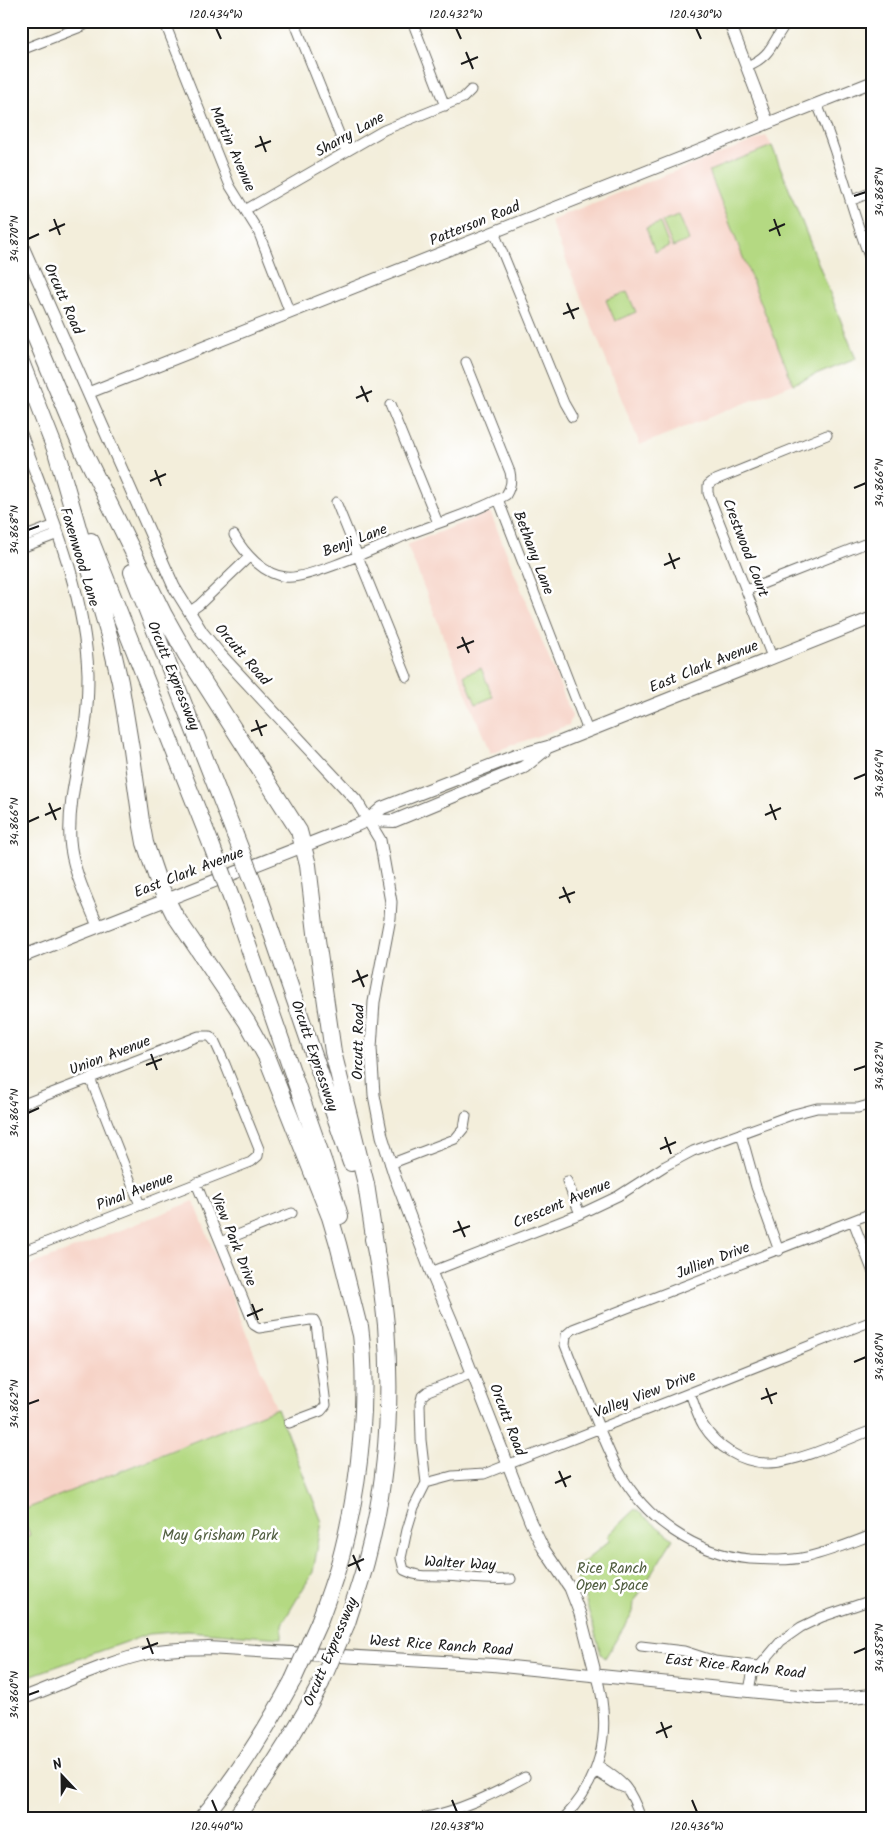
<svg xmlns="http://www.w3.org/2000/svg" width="893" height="1839" viewBox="0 0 893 1839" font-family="Kalam,sans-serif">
<rect width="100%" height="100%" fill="#fff"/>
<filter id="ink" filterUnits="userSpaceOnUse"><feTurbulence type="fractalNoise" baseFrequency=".02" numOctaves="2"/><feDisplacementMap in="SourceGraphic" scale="10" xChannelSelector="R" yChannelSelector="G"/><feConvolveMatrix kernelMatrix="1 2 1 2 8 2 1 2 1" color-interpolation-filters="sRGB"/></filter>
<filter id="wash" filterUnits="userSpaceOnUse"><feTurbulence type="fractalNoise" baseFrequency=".0096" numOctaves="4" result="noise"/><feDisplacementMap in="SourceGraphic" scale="20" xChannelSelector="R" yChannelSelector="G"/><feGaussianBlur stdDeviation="1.12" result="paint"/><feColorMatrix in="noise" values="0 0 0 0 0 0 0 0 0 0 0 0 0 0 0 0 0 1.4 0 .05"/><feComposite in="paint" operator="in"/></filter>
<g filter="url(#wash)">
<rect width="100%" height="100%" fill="#f3eedb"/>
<path fill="#f6d1c5" d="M 766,136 L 772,146 L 856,359 L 640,445 L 550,220 Z
M 487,513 L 491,514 L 572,716 L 569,725 L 490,753 L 407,545 Z
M 194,1201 L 276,1408 L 112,1473 L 113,1475 L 22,1510 L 31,1535 L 21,1539 L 21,1269 Z"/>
<path fill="#b4d982" stroke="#687a4f" d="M 772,146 L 856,359 L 793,384 L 709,171 Z
M 679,215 L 689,240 L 673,247 L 662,221 Z
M 660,223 L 669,246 L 655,252 L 646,228 Z
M 627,292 L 636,312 L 615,321 L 606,300 Z
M 481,668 L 493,697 L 476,704 L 464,675 Z
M 277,1408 L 322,1522 L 313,1572 L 282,1624 L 282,1638 L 187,1631 L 149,1634 L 21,1679 L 21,1539 L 30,1535 L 21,1511 Z
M 635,1509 L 673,1539 L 634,1602 L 633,1612 L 605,1658 L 601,1654 L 582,1588 L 573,1571 L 609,1541 L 608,1535 Z"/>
</g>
<g filter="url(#ink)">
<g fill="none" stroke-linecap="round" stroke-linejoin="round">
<defs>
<path id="minor" d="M 164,21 L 230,186 L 258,231 L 290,313
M 294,21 L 346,151
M 412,21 L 445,106
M 21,50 L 83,26 L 90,21
M 747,66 C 773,56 772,40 788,21
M 817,104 C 840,156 851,212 872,264
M 850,201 L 872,192
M 245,210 L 384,130 L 463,98 L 471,90
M 494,232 L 564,403 L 572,417
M 390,405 L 438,523
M 498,499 L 588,731
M 336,502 L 407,677
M 234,535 C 244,553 264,575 286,577 C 308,580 383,545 407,535 C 440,522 476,512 506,495 C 511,487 512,481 510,472 L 466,362
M 21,538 L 55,525
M 21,548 L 58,534
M 747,590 L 872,541
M 189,612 L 199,605 L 249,557
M 772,657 L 708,493 L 708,485 L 713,481 L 827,435
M 90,1078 L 140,1205
M 21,1105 L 199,1036 L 210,1036 L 215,1042 L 225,1064 L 259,1149 L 258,1156 L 251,1162 L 21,1252
M 741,1133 L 756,1187 L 779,1251
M 390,1164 L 455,1139 L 464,1128 L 466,1116
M 567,1181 L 580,1214
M 196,1183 L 254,1325 L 259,1328 L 310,1320 L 314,1320 L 316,1324 L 326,1405 L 321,1411 L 289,1423
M 872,1213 L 573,1329 L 566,1335 L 565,1345 C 573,1366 582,1387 591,1408 C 600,1429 608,1451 619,1471 C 645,1519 695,1554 750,1559 C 769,1560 788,1561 807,1557 C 829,1552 851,1543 872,1535
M 853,1221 L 872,1270
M 220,1242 L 292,1213
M 431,1272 L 580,1214 L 618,1196 L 665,1166 L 693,1151 L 794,1114 L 817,1108 L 858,1108 L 872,1104
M 473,1373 L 428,1391 L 422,1396 L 420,1404 L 421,1440 L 426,1483 L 414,1507 L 407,1530 L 401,1558 L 404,1570 C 420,1578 426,1575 443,1576 C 467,1577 486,1581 511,1579
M 690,1393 C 694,1403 697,1415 703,1425 C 717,1447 740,1462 766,1463 C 791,1465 847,1440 872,1430
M 426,1483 L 452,1476 L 484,1474 L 872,1321
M 641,1646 L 684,1651 L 715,1661 L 759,1666
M 750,1685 L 752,1675 L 781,1641 L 801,1627 L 822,1617 L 872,1600
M 598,1765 C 624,1782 630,1788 641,1818
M 595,1771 L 617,1785 L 627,1789
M 422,1818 C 459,1811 492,1795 525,1777
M 564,1818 C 604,1776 612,1727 596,1673"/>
<path id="tertiary" d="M 729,21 L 768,123
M 21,242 L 174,587 L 202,632 L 220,654 L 356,800 L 380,840 L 391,902 L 390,918 L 374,1002 L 371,1048 L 374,1095 L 382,1136 L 395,1177 L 431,1272 L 453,1324 L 530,1521 L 543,1548 L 570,1588 L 580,1614 L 594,1668
M 88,393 L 872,82
M 21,434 C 50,512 85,590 88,674 C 88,695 87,718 83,738 C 77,772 68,805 70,840 C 72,869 87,899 98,926"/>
<path id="secondary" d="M 368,820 L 394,821 L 524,767 L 545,750
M 21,957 L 357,825 L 368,820 L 382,808 L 515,756 L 548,747 L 872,618
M 21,1699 C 64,1683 108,1661 153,1652 C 171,1648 189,1649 208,1648 L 493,1665 L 818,1698 L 852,1697 L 872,1695"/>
<path id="motorway" d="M 21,303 L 85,456
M 21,362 L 61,464
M 81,446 L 164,615 L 187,656 L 299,831 L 308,865 L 316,933 L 333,1052 L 366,1184 L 376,1250
M 57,455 L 110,639 L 120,682 L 131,749 L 141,821 L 145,843 L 159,884 L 174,914 L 247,1022 L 266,1056 L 330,1217 L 338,1244 L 361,1335
M 91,541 L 211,844
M 132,572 L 235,835
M 260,899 L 351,1163
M 235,908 L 325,1166 L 340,1216
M 319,1622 C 328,1598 337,1574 343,1549 C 360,1482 369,1395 360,1326
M 347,1623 C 353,1603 361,1582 366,1562 C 387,1485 392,1404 386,1325 C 383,1296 380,1267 373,1239
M 202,1818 C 238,1776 267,1728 293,1680
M 235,1818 C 268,1776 296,1731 321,1683"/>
</defs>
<use href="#minor" stroke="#67665f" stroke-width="11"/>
<use href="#tertiary" stroke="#67665f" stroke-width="13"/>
<use href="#secondary" stroke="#67665f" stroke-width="14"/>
<use href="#motorway" stroke="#67665f" stroke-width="18"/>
<use href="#minor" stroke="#fff" stroke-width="9"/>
<use href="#tertiary" stroke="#fff" stroke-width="11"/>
<use href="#secondary" stroke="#fff" stroke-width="12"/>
<use href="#motorway" stroke="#fff" stroke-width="16"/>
<defs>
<path id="motorway-bridge" d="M 235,835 L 260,899
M 211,844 L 235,908
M 293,1680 L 319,1622
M 321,1683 L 347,1623"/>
</defs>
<use href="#motorway-bridge" stroke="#67665f" stroke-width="18" stroke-linecap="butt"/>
<use href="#motorway-bridge" stroke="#fff" stroke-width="16"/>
</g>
</g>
<path fill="none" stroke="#1c1c1c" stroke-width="2" d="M 216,28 L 221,39M 456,28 L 461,39M 696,28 L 701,39M 466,52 L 473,69M 461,64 L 478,57M 260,136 L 266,152M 255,147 L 271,141M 854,196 L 866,192M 54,219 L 60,235M 774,219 L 780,236M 49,231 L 65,224M 769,231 L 785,224M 28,239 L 39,234M 567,303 L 574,319M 563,314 L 579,308M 361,386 L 368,402M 356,398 L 372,391M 155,470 L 161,486M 150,481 L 166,474M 854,488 L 866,483M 28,530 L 39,526M 669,553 L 675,569M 664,565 L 680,558M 462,637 L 469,653M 457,648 L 474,641M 256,720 L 262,736M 251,731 L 267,725M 854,779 L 866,774M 49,803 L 56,820M 770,804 L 776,820M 45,815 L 61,808M 765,815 L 781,808M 28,822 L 39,817M 563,887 L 570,903M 559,898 L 575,892M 357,970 L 364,987M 352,982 L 368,975M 151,1054 L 157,1070M 146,1065 L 162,1059M 854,1070 L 866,1066M 28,1113 L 39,1108M 665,1137 L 671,1154M 660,1149 L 676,1142M 458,1221 L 465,1237M 453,1232 L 470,1226M 252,1304 L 258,1320M 247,1316 L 263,1309M 854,1362 L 866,1357M 766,1388 L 772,1404M 761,1399 L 777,1393M 28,1404 L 39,1400M 559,1471 L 566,1487M 555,1483 L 571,1476M 353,1555 L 360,1571M 348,1566 L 364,1559M 147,1638 L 153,1654M 142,1649 L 158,1643M 854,1653 L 866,1648M 28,1695 L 39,1691M 661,1722 L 667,1738M 656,1733 L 672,1726M 212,1800 L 217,1812M 452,1800 L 457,1812M 692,1800 L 697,1812"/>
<g text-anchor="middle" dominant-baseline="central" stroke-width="5" stroke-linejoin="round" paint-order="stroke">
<g font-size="15" fill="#1c1c1c" stroke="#fff">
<text transform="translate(350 135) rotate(-29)">Sharry Lane</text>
<text transform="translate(232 149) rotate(66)">Martin Avenue</text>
<text transform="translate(475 224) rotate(-22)">Patterson Road</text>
<text transform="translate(63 299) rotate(66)">Orcutt Road</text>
<text transform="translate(355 541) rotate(-21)">Benji Lane</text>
<text transform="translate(745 548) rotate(69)">Crestwood Court</text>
<text transform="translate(533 553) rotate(69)">Bethany Lane</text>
<text transform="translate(79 557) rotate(73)">Foxenwood Lane</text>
<text transform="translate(242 655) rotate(49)">Orcutt Road</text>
<text transform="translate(704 667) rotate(-22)">East Clark Avenue</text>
<text transform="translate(173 676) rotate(68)">Orcutt Expressway</text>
<text transform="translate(189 873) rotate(-21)">East Clark Avenue</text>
<text transform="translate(359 1042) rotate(-89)">Orcutt Road</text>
<text transform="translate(110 1056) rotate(-21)">Union Avenue</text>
<text transform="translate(314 1056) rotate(71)">Orcutt Expressway</text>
<text transform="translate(135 1192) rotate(-21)">Pinal Avenue</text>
<text transform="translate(562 1204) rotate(-23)">Crescent Avenue</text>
<text transform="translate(233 1240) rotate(68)">View Park Drive</text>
<text transform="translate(713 1261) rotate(-21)">Jullien Drive</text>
<text transform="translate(645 1395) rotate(-21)">Valley View Drive</text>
<text transform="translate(507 1420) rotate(69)">Orcutt Road</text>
<text transform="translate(460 1564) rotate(3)">Walter Way</text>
<text transform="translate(441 1646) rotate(4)">West Rice Ranch Road</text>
<text transform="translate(331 1652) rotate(-67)">Orcutt Expressway</text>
<text transform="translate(735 1667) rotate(6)">East Rice Ranch Road</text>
</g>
<g font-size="15" fill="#515e40" stroke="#fff">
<text x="220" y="1536">May Grisham Park</text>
<text x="612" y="1569">Rice Ranch<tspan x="612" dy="17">Open Space</tspan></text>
</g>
</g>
<rect width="893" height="1839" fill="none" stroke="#fff" stroke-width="55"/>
<g transform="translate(62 1776) rotate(338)" stroke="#ffffff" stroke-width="4" paint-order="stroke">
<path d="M0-4L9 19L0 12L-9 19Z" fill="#1c1c1c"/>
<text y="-8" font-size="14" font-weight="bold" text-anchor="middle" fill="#1c1c1c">N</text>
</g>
<rect x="28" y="28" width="838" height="1784" fill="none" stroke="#1c1c1c" stroke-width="2"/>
<g font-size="12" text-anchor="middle" fill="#1c1c1c">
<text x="216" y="18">120.434°W</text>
<text x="456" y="18">120.432°W</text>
<text x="696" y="18">120.430°W</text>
<text transform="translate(879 192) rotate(-90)" y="4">34.868°N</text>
<text transform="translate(14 239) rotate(-90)" y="4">34.870°N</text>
<text transform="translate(879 483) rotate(-90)" y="4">34.866°N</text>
<text transform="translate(14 530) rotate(-90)" y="4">34.868°N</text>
<text transform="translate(879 774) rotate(-90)" y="4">34.864°N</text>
<text transform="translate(14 822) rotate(-90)" y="4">34.866°N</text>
<text transform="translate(879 1066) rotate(-90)" y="4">34.862°N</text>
<text transform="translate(14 1113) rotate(-90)" y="4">34.864°N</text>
<text transform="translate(879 1357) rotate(-90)" y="4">34.860°N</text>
<text transform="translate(14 1404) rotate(-90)" y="4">34.862°N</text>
<text transform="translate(879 1648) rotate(-90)" y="4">34.858°N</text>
<text transform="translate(14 1695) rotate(-90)" y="4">34.860°N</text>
<text x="217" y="1830">120.440°W</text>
<text x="457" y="1830">120.438°W</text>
<text x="697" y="1830">120.436°W</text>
</g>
</svg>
